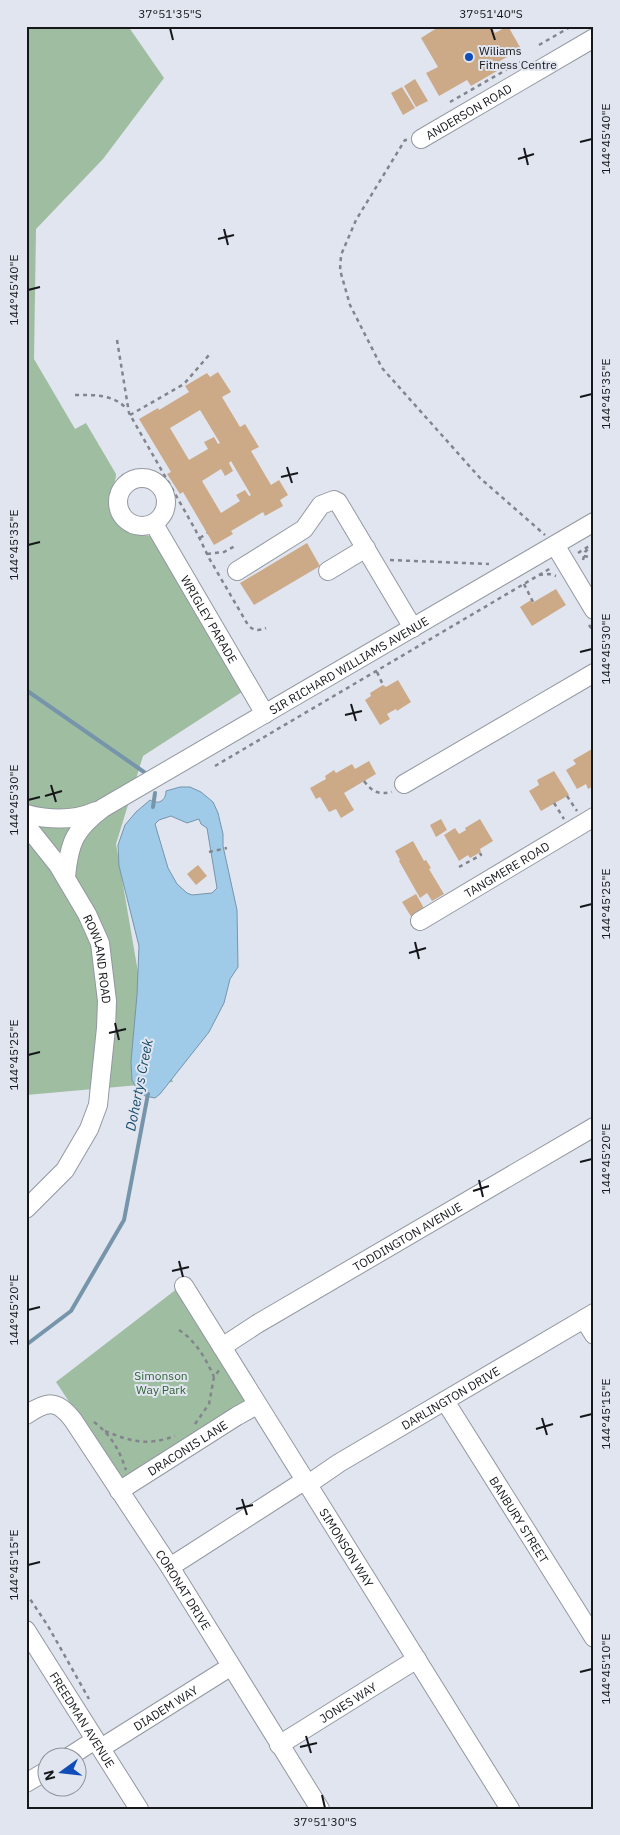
<svg xmlns="http://www.w3.org/2000/svg" width="620" height="1835" viewBox="0 0 620 1835" font-family="'IBM Plex Sans',sans-serif">
<rect width="100%" height="100%" fill="#e0e5ef"/>
<path fill="#9fbda0" d="M 26,26 L 128,26 L 164,78 L 103,159 L 36,229 L 34,359 L 75,429 L 86,423 L 116,474 C 116,483 111,488 110,496 C 108,502 110,509 113,515 C 121,533 138,534 155,537 L 245,690 L 143,756 L 116,844 L 139,978 L 173,1082 L 26,1095 Z
M 178,1288 L 246,1398 L 245,1402 L 124,1479 L 120,1478 L 56,1382 Z"/>
<path fill="#9fcbe9" stroke="#7695ab" fill-rule="evenodd" d="M 180,787 L 190,787 L 201,792 L 213,802 L 218,813 L 223,834 L 223,846 L 237,910 L 238,967 L 230,979 L 224,1003 L 209,1032 L 160,1094 L 155,1098 L 145,1096 L 138,1091 L 132,1080 L 131,1062 L 137,995 L 139,946 L 119,866 L 118,845 L 125,825 L 136,812 L 150,800 C 158,805 166,801 166,791 ZM 171,816 L 187,823 L 199,819 L 201,824 L 207,828 L 217,888 L 212,893 L 192,895 L 187,893 L 177,884 L 168,868 L 155,824 L 159,820 Z"/>
<g fill="none" stroke-linecap="round" stroke-linejoin="round">
<path stroke="#7695ab" stroke-width="4" d="M 26,690 L 144,772
M 153,807 L 155,793
M 26,1345 L 71,1311 L 124,1220 L 148,1094"/>
</g>
<path fill="#cdaa87" fill-rule="evenodd" d="M 440,26 L 491,26 L 495,33 L 508,26 L 521,49 L 493,65 L 497,71 L 471,86 L 467,80 L 439,96 L 426,73 L 438,67 L 421,38 Z
M 415,79 L 428,101 L 416,107 L 404,86 Z
M 402,87 L 415,108 L 403,115 L 391,93 Z
M 218,372 L 231,392 L 222,397 L 240,427 L 245,424 L 259,447 L 251,451 L 271,485 L 279,480 L 288,495 L 280,500 L 283,506 L 265,516 L 263,512 L 231,531 L 233,534 L 214,545 L 183,492 L 180,494 L 167,474 L 171,472 L 139,419 L 158,408 L 159,410 L 189,392 L 185,386 L 207,373 L 210,377 ZM 200,410 L 220,443 L 218,444 L 214,437 L 204,442 L 208,449 L 189,460 L 170,428 ZM 231,461 L 251,495 L 249,496 L 245,490 L 236,495 L 240,501 L 221,513 L 202,481 L 221,469 L 225,476 L 233,471 L 229,463 Z
M 307,543 L 320,566 L 254,605 L 240,583 Z
M 556,589 L 566,605 L 532,626 L 520,607 L 531,600 L 532,603 Z
M 398,680 L 411,702 L 397,711 L 396,709 L 387,714 L 390,719 L 380,725 L 365,700 L 371,696 L 370,693 L 383,685 L 386,687 Z
M 592,749 L 594,753 L 594,786 L 588,789 L 586,784 L 577,789 L 566,770 L 576,764 L 573,760 Z
M 369,761 L 376,774 L 344,793 L 354,810 L 341,818 L 336,809 L 329,812 L 320,797 L 316,799 L 310,788 L 326,779 L 325,776 L 334,770 L 336,773 L 352,764 L 355,769 Z
M 554,771 L 569,795 L 541,811 L 529,791 L 539,785 L 537,780 Z
M 441,819 L 447,830 L 436,837 L 430,825 Z
M 480,819 L 493,841 L 480,849 L 481,852 L 470,858 L 468,855 L 459,861 L 444,835 L 455,828 L 459,834 L 466,830 L 465,828 Z
M 413,841 L 424,861 L 426,860 L 431,868 L 429,869 L 444,894 L 432,901 L 427,893 L 420,898 L 399,861 L 400,860 L 395,851 Z
M 198,865 L 207,876 L 196,885 L 187,874 Z
M 416,894 L 425,910 L 412,918 L 402,902 Z"/>
<g fill="none" stroke-linecap="round" stroke-linejoin="round">
<defs>
<g id="minor">
<path id="s1" d="M 421,139 L 594,38"/>
<circle cx="142" cy="502" r="24"/>
<path id="s2" d="M 154,524 L 265,714"/>
<path d="M 555,545 L 594,610"/>
<path d="M 237,571 L 304,529 L 321,505 L 334,500 L 338,502 L 413,628"/>
<path d="M 328,571 L 366,548"/>
<path d="M 404,784 L 594,673"/>
<path d="M 26,814 C 49,820 74,821 96,811"/>
<path id="s3" d="M 26,825 L 58,865 L 87,914 L 100,943 L 107,1001 L 106,1028 L 98,1105 L 89,1129 L 65,1170 L 26,1209"/>
<path id="s4" d="M 66,877 C 69,842 75,829 103,808 L 594,522"/>
<path id="s5" d="M 420,921 L 594,817"/>
<path id="s6" d="M 184,1286 L 510,1809"/>
<path d="M 584,1319 L 594,1335"/>
<path id="s7" d="M 222,1347 L 257,1324 L 594,1127"/>
<path id="s8" d="M 445,1401 L 594,1638"/>
<path id="s9" d="M 26,1415 C 47,1401 57,1399 73,1420 L 170,1567 L 320,1809"/>
<path id="s10" d="M 307,1485 L 339,1463 L 594,1313"/>
<path id="s11" d="M 119,1491 L 237,1416 L 257,1405"/>
<path d="M 170,1567 L 304,1481"/>
<path id="s12" d="M 26,1630 L 139,1809"/>
<path id="s13" d="M 279,1745 L 417,1659"/>
<path id="s14" d="M 101,1748 L 230,1667"/>
<path d="M 67,1758 L 95,1740"/>
<path d="M 26,1783 L 48,1770"/>
</g>
</defs>
<use href="#minor" stroke="#9398a1" stroke-width="20"/>
<path stroke="#82858d" stroke-width="2.5" stroke-dasharray="4 4" stroke-linecap="butt" d="M 539,45 L 572,26
M 450,102 L 520,62
M 407,140 L 405,140 L 356,220 L 341,255 L 340,270 L 350,305 L 382,368 L 480,478 L 545,535
M 117,340 L 129,413 L 195,529 L 209,558 L 248,625 C 253,631 259,631 266,628
M 75,395 C 95,395 113,394 127,409
M 130,415 L 184,384 L 209,355
M 200,538 L 207,533
M 578,553 L 594,543
M 207,554 L 224,552 L 235,546
M 584,556 L 594,558
M 390,560 L 489,564
M 583,560 L 585,552 L 589,548
M 539,575 L 549,574 L 556,576
M 524,584 L 533,602
M 589,625 L 594,632
M 377,672 L 383,685
M 215,766 L 551,568
M 364,781 C 372,792 379,795 392,792
M 567,796 L 577,811
M 554,803 L 564,819
M 209,852 L 227,848
M 459,867 L 481,855 L 480,853
M 179,1330 C 196,1341 206,1359 214,1377
M 94,1422 C 111,1435 119,1449 126,1470
M 195,1424 L 209,1404 L 214,1377 L 220,1369
M 105,1431 C 132,1442 147,1446 175,1436
M 26,1593 L 48,1626 L 89,1699"/>
<use href="#minor" stroke="#fff" stroke-width="18"/>
</g>
<path fill="none" stroke="#15171b" stroke-width="2" d="M 170,28 L 173,40M 491,28 L 495,40M 580,142 L 592,139M 524,148 L 528,165M 518,159 L 534,154M 224,229 L 228,245M 218,239 L 234,235M 28,290 L 40,287M 580,397 L 592,394M 287,467 L 292,483M 281,477 L 298,473M 28,545 L 40,542M 580,652 L 592,649M 351,704 L 356,721M 345,715 L 362,711M 51,785 L 56,802M 45,796 L 62,791M 28,800 L 40,797M 580,907 L 592,904M 415,942 L 419,959M 409,953 L 426,948M 115,1023 L 119,1040M 109,1033 L 126,1029M 28,1055 L 40,1052M 580,1162 L 592,1159M 479,1180 L 483,1197M 473,1191 L 489,1186M 179,1261 L 183,1277M 172,1271 L 189,1267M 28,1310 L 40,1307M 580,1417 L 592,1414M 542,1418 L 547,1435M 536,1429 L 553,1424M 242,1499 L 247,1515M 236,1509 L 253,1505M 28,1565 L 40,1562M 580,1672 L 592,1669M 306,1736 L 311,1753M 300,1747 L 317,1743M 322,1795 L 325,1808"/>
<circle fill="#114db8" stroke="#e0e5ef" stroke-width="2" cx="469" cy="57" r="5"/>
<g text-anchor="middle" dominant-baseline="central" stroke-width="4" stroke-linejoin="round" paint-order="stroke">
<g font-size="12" fill="#15171b" stroke="#e0e5ef" text-anchor="start">
<text x="479" y="50">Wiliams<tspan x="479" dy="14">Fitness Centre</tspan></text>
</g>
<g font-size="12" fill="#15171b" stroke="#e0e5ef">
<text stroke="none"><textPath href="#s1" startOffset="55">ANDERSON ROAD</textPath></text>
<text stroke="none"><textPath href="#s2" startOffset="110">WRIGLEY PARADE</textPath></text>
<text stroke="none"><textPath href="#s4" startOffset="366">SIR RICHARD WILLIAMS AVENUE</textPath></text>
<text stroke="none"><textPath href="#s5" startOffset="101">TANGMERE ROAD</textPath></text>
<text stroke="none"><textPath href="#s3" startOffset="155">ROWLAND ROAD</textPath></text>
<text stroke="none"><textPath href="#s7" startOffset="216">TODDINGTON AVENUE</textPath></text>
<text stroke="none"><textPath href="#s10" startOffset="168">DARLINGTON DRIVE</textPath></text>
<text stroke="none"><textPath href="#s11" startOffset="81">DRACONIS LANE</textPath></text>
<text stroke="none"><textPath href="#s8" startOffset="140">BANBURY STREET</textPath></text>
<text stroke="none"><textPath href="#s6" startOffset="308">SIMONSON WAY</textPath></text>
<text stroke="none"><textPath href="#s9" startOffset="258">CORONAT DRIVE</textPath></text>
<text stroke="none"><textPath href="#s13" startOffset="81">JONES WAY</textPath></text>
<text stroke="none"><textPath href="#s14" startOffset="76">DIADEM WAY</textPath></text>
<text stroke="none"><textPath href="#s12" startOffset="106">FREEDMAN AVENUE</textPath></text>
</g>
<g font-size="12" fill="#316334" stroke="#e0e5ef">
<text x="161" y="1375">Simonson<tspan x="161" dy="14">Way Park</tspan></text>
</g>
<g font-size="14" font-style="italic" fill="#174c6a" stroke="#e0e5ef">
<text transform="translate(139 1085) rotate(-79)">Dohertys Creek</text>
</g>
</g>
<rect width="620" height="1835" fill="none" stroke="#e0e5ef" stroke-width="55"/>
<g transform="translate(62 1772) rotate(255)"><circle r="24" fill="#e0e5ef" stroke="#8f939a"/>
<path d="M0-4L9 19L0 12L-9 19Z" fill="#114db8"/>
<text y="-8" font-size="14" font-weight="bold" text-anchor="middle" fill="#15171b">N</text>
</g>
<rect x="28" y="28" width="564" height="1780" fill="none" stroke="#15171b" stroke-width="2"/>
<g font-size="12" text-anchor="middle" fill="#15171b">
<text x="170" y="18">37°51'35"S</text>
<text x="491" y="18">37°51'40"S</text>
<text transform="translate(606 139) rotate(-90)" y="4">144°45'40"E</text>
<text transform="translate(14 290) rotate(-90)" y="4">144°45'40"E</text>
<text transform="translate(606 394) rotate(-90)" y="4">144°45'35"E</text>
<text transform="translate(14 545) rotate(-90)" y="4">144°45'35"E</text>
<text transform="translate(606 649) rotate(-90)" y="4">144°45'30"E</text>
<text transform="translate(14 800) rotate(-90)" y="4">144°45'30"E</text>
<text transform="translate(606 904) rotate(-90)" y="4">144°45'25"E</text>
<text transform="translate(14 1055) rotate(-90)" y="4">144°45'25"E</text>
<text transform="translate(606 1159) rotate(-90)" y="4">144°45'20"E</text>
<text transform="translate(14 1310) rotate(-90)" y="4">144°45'20"E</text>
<text transform="translate(606 1414) rotate(-90)" y="4">144°45'15"E</text>
<text transform="translate(14 1565) rotate(-90)" y="4">144°45'15"E</text>
<text transform="translate(606 1669) rotate(-90)" y="4">144°45'10"E</text>
<text x="325" y="1826">37°51'30"S</text>
</g>
</svg>
